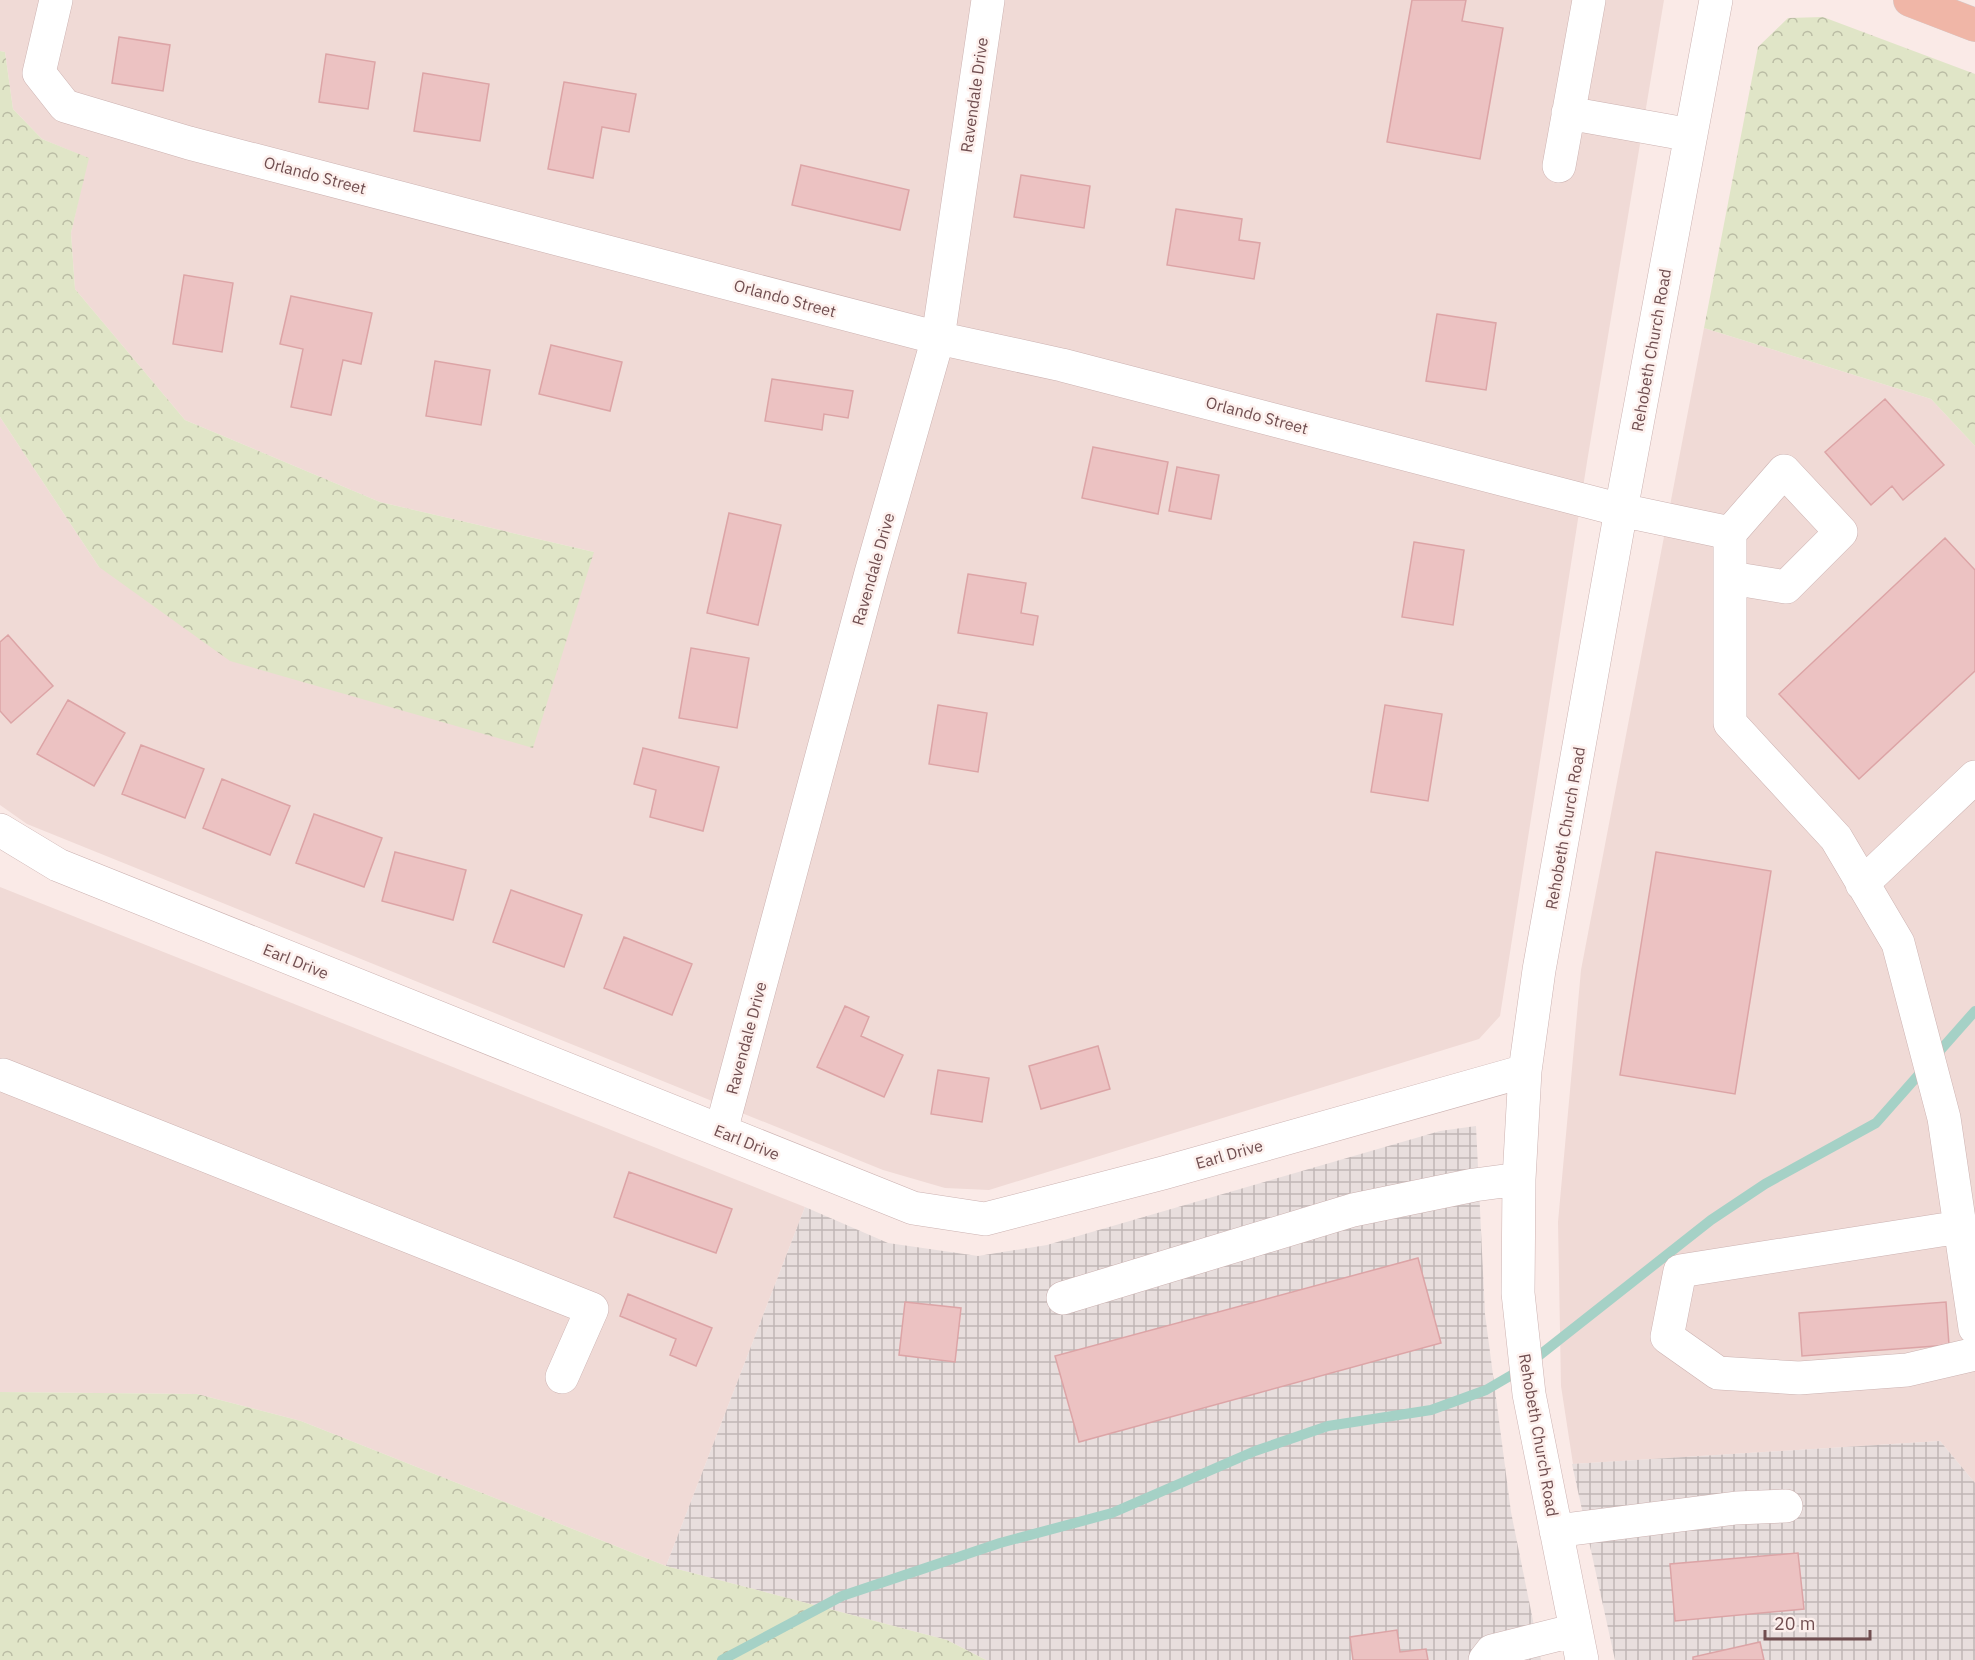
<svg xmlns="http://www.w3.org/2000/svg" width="1975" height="1660" viewBox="0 0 1975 1660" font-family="'IBM Plex Sans',sans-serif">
<defs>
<pattern id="industrial-grid" width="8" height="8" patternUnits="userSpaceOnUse" patternTransform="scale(1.5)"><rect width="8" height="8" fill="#e8dedd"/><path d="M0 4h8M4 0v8" fill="none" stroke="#c0b6b6"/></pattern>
<pattern id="forest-crowns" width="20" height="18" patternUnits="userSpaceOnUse" patternTransform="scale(1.5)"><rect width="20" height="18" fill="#e0e5c7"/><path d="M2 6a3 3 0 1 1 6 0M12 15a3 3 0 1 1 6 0" fill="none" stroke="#babca4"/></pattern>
</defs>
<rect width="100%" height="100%" fill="#faeae7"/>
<path fill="#f0dad6" d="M 0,0 L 1664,0 L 1587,462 L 1500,1016 L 1479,1039 L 989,1190 L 945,1188 L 883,1170 L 27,824 L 0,805 L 0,417 L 99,567 L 594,552 L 380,502 L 185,420 L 75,289 L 71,233 L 88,158 L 42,139 L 13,109 L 5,52 L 0,51 Z
M 1704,328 L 1931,399 L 1975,446 L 1975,1483 L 1940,1441 L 1573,1464 L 1561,1386 L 1558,1222 L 1581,970 Z
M 0,887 L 805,1207 L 666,1566 L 301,1421 L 197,1394 L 0,1392 Z"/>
<path fill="url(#industrial-grid)" d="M 1476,1126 L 1485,1314 L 1511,1512 L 1541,1660 L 986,1660 L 947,1640 L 666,1566 L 805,1207 L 888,1243 L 978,1256 L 1047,1245 L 1440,1131 Z
M 1940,1441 L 1975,1483 L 1975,1660 L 1615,1660 L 1572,1464 Z"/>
<path fill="url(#forest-crowns)" d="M 1823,17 L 1975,74 L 1975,446 L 1931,399 L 1704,328 L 1758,47 L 1788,18 Z
M 0,51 L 5,52 L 13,109 L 42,139 L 89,158 L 71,233 L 75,289 L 185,420 L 380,502 L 594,552 L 533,748 L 230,661 L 99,567 L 0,417 Z
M 0,1392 L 197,1394 L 301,1421 L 666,1566 L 947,1640 L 986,1660 L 0,1660 Z"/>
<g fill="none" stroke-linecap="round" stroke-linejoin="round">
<path stroke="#a5d1c6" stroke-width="10" d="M 722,1660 L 842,1596 L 1000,1543 L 1112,1513 L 1255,1451 L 1328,1426 L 1431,1410 L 1486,1390 L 1522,1369 L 1711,1220 L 1765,1184 L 1876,1123 L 1975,1011"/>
</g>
<path fill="#ecc2c2" stroke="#dca4a6" stroke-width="1.5" d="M 1412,0 L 1466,0 L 1462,21 L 1503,28 L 1480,159 L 1387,142 Z
M 119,37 L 170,45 L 163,91 L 112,83 Z
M 326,54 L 375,62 L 368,109 L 319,102 Z
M 423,73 L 489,84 L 480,141 L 414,131 Z
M 564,82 L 636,94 L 629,132 L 602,127 L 593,178 L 548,169 Z
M 801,165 L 909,190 L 900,230 L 792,205 Z
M 1021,175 L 1090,186 L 1084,228 L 1014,217 Z
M 1176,209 L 1242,219 L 1239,240 L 1260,243 L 1254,279 L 1167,265 Z
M 184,275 L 233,283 L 222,352 L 173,344 Z
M 291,296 L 372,313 L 361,364 L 343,360 L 331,415 L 291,407 L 303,349 L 280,344 Z
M 1437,314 L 1496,323 L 1486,390 L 1426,381 Z
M 551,345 L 622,362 L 610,411 L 539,394 Z
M 435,361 L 490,370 L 481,425 L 426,416 Z
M 772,379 L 853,391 L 848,418 L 824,414 L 822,430 L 765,421 Z
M 1885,399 L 1944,465 L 1903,500 L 1892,486 L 1871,505 L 1825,452 Z
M 1093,447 L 1168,462 L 1158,514 L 1082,498 Z
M 1177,467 L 1219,475 L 1211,519 L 1169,511 Z
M 729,513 L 781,525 L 758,625 L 707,613 Z
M 1945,538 L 1975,570 L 1975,671 L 1859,779 L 1779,694 Z
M 1414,542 L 1464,550 L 1453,625 L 1402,617 Z
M 968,574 L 1026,583 L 1021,613 L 1038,616 L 1033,645 L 958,633 Z
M 8,635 L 53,686 L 11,723 L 0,711 L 0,642 Z
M 691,648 L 749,658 L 737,728 L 679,718 Z
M 68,700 L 125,733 L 94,786 L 37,754 Z
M 938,705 L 987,713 L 978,772 L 929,764 Z
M 1385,705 L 1442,714 L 1428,801 L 1371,792 Z
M 141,745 L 204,769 L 185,818 L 122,794 Z
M 643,748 L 719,767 L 703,831 L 650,817 L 656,790 L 634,784 Z
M 222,779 L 290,806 L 270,855 L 203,828 Z
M 314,814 L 382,838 L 364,887 L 296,863 Z
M 395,852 L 466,870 L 453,920 L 382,901 Z
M 1656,852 L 1771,871 L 1735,1094 L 1620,1075 Z
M 511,890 L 582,915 L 564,967 L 493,942 Z
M 624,937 L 692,964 L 672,1015 L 604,988 Z
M 845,1006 L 869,1017 L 861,1036 L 903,1055 L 884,1097 L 817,1067 Z
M 1098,1046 L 1110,1089 L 1041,1109 L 1029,1066 Z
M 938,1070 L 989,1078 L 982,1122 L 931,1114 Z
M 629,1172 L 732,1209 L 716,1253 L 614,1217 Z
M 1418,1258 L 1441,1343 L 1079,1442 L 1055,1356 Z
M 628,1294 L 712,1328 L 696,1366 L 670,1355 L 676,1339 L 620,1316 Z
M 905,1302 L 961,1308 L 955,1362 L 899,1355 Z
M 1946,1302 L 1949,1345 L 1802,1356 L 1799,1313 Z
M 1798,1553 L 1804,1609 L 1675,1621 L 1670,1564 Z
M 1397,1630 L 1400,1652 L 1426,1649 L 1428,1660 L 1353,1660 L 1350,1637 Z
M 1760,1642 L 1764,1660 L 1693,1660 L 1693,1657 Z"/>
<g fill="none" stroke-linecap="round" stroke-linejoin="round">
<defs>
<path id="minor" d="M 56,0 L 39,73 L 65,106 L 189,143 L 938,338 L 1062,365 L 1621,510 L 1730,533 L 1730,723 L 1836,838 L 1898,943 L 1944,1118 L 1975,1328
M 1568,113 L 1691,135
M 1559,166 L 1589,0
M 1730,533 L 1784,471 L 1841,532 L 1786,587 L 1731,578
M 0,830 L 58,865 L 913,1208 L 985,1219 L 1163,1173 L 1525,1071
M 1862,884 L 1975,777
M 3,1075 L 592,1309 L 562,1377
M 721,1131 L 871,573 L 938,338 L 988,0
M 1960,1227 L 1680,1271 L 1667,1337 L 1718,1373 L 1799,1378 L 1907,1370 L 1975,1354
M 1063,1298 L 1353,1210 L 1474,1185 L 1519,1179
M 1556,1531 L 1736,1508 L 1786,1506
M 1485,1660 L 1492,1651 L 1576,1630
M 1582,1660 L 1529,1394 L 1518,1293 L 1519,1179 L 1525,1071 L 1539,970 L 1621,510 L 1716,0"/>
<path id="major" d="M 1910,0 L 1975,25"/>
</defs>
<use href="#minor" stroke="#ccb2b1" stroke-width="34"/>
<use href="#major" stroke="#d4caca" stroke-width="34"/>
<use href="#minor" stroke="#fff" stroke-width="33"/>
<use href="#major" stroke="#f0b6a7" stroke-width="33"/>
</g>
<g text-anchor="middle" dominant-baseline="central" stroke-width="5" stroke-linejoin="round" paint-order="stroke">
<g font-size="16" fill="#704e50" stroke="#fdf0ed">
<text transform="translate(974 95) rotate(-82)">Ravendale Drive</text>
<text transform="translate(315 175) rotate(15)">Orlando Street</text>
<text transform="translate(785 298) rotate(15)">Orlando Street</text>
<text transform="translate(1651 350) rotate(-80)">Rehobeth Church Road</text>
<text transform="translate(1257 415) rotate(15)">Orlando Street</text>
<text transform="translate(873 569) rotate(-74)">Ravendale Drive</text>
<text transform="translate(1565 828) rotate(-80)">Rehobeth Church Road</text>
<text transform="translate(296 961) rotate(22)">Earl Drive</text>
<text transform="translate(746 1038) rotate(-75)">Ravendale Drive</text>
<text transform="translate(747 1142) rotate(22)">Earl Drive</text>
<text transform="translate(1229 1154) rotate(-16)">Earl Drive</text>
<text transform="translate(1539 1435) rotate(80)">Rehobeth Church Road</text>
</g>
</g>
<path d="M1765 1630v9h105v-9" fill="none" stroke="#704e50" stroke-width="3"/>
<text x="1774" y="1630" font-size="18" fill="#704e50" stroke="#fdf0ed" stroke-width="4.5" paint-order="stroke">20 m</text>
</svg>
